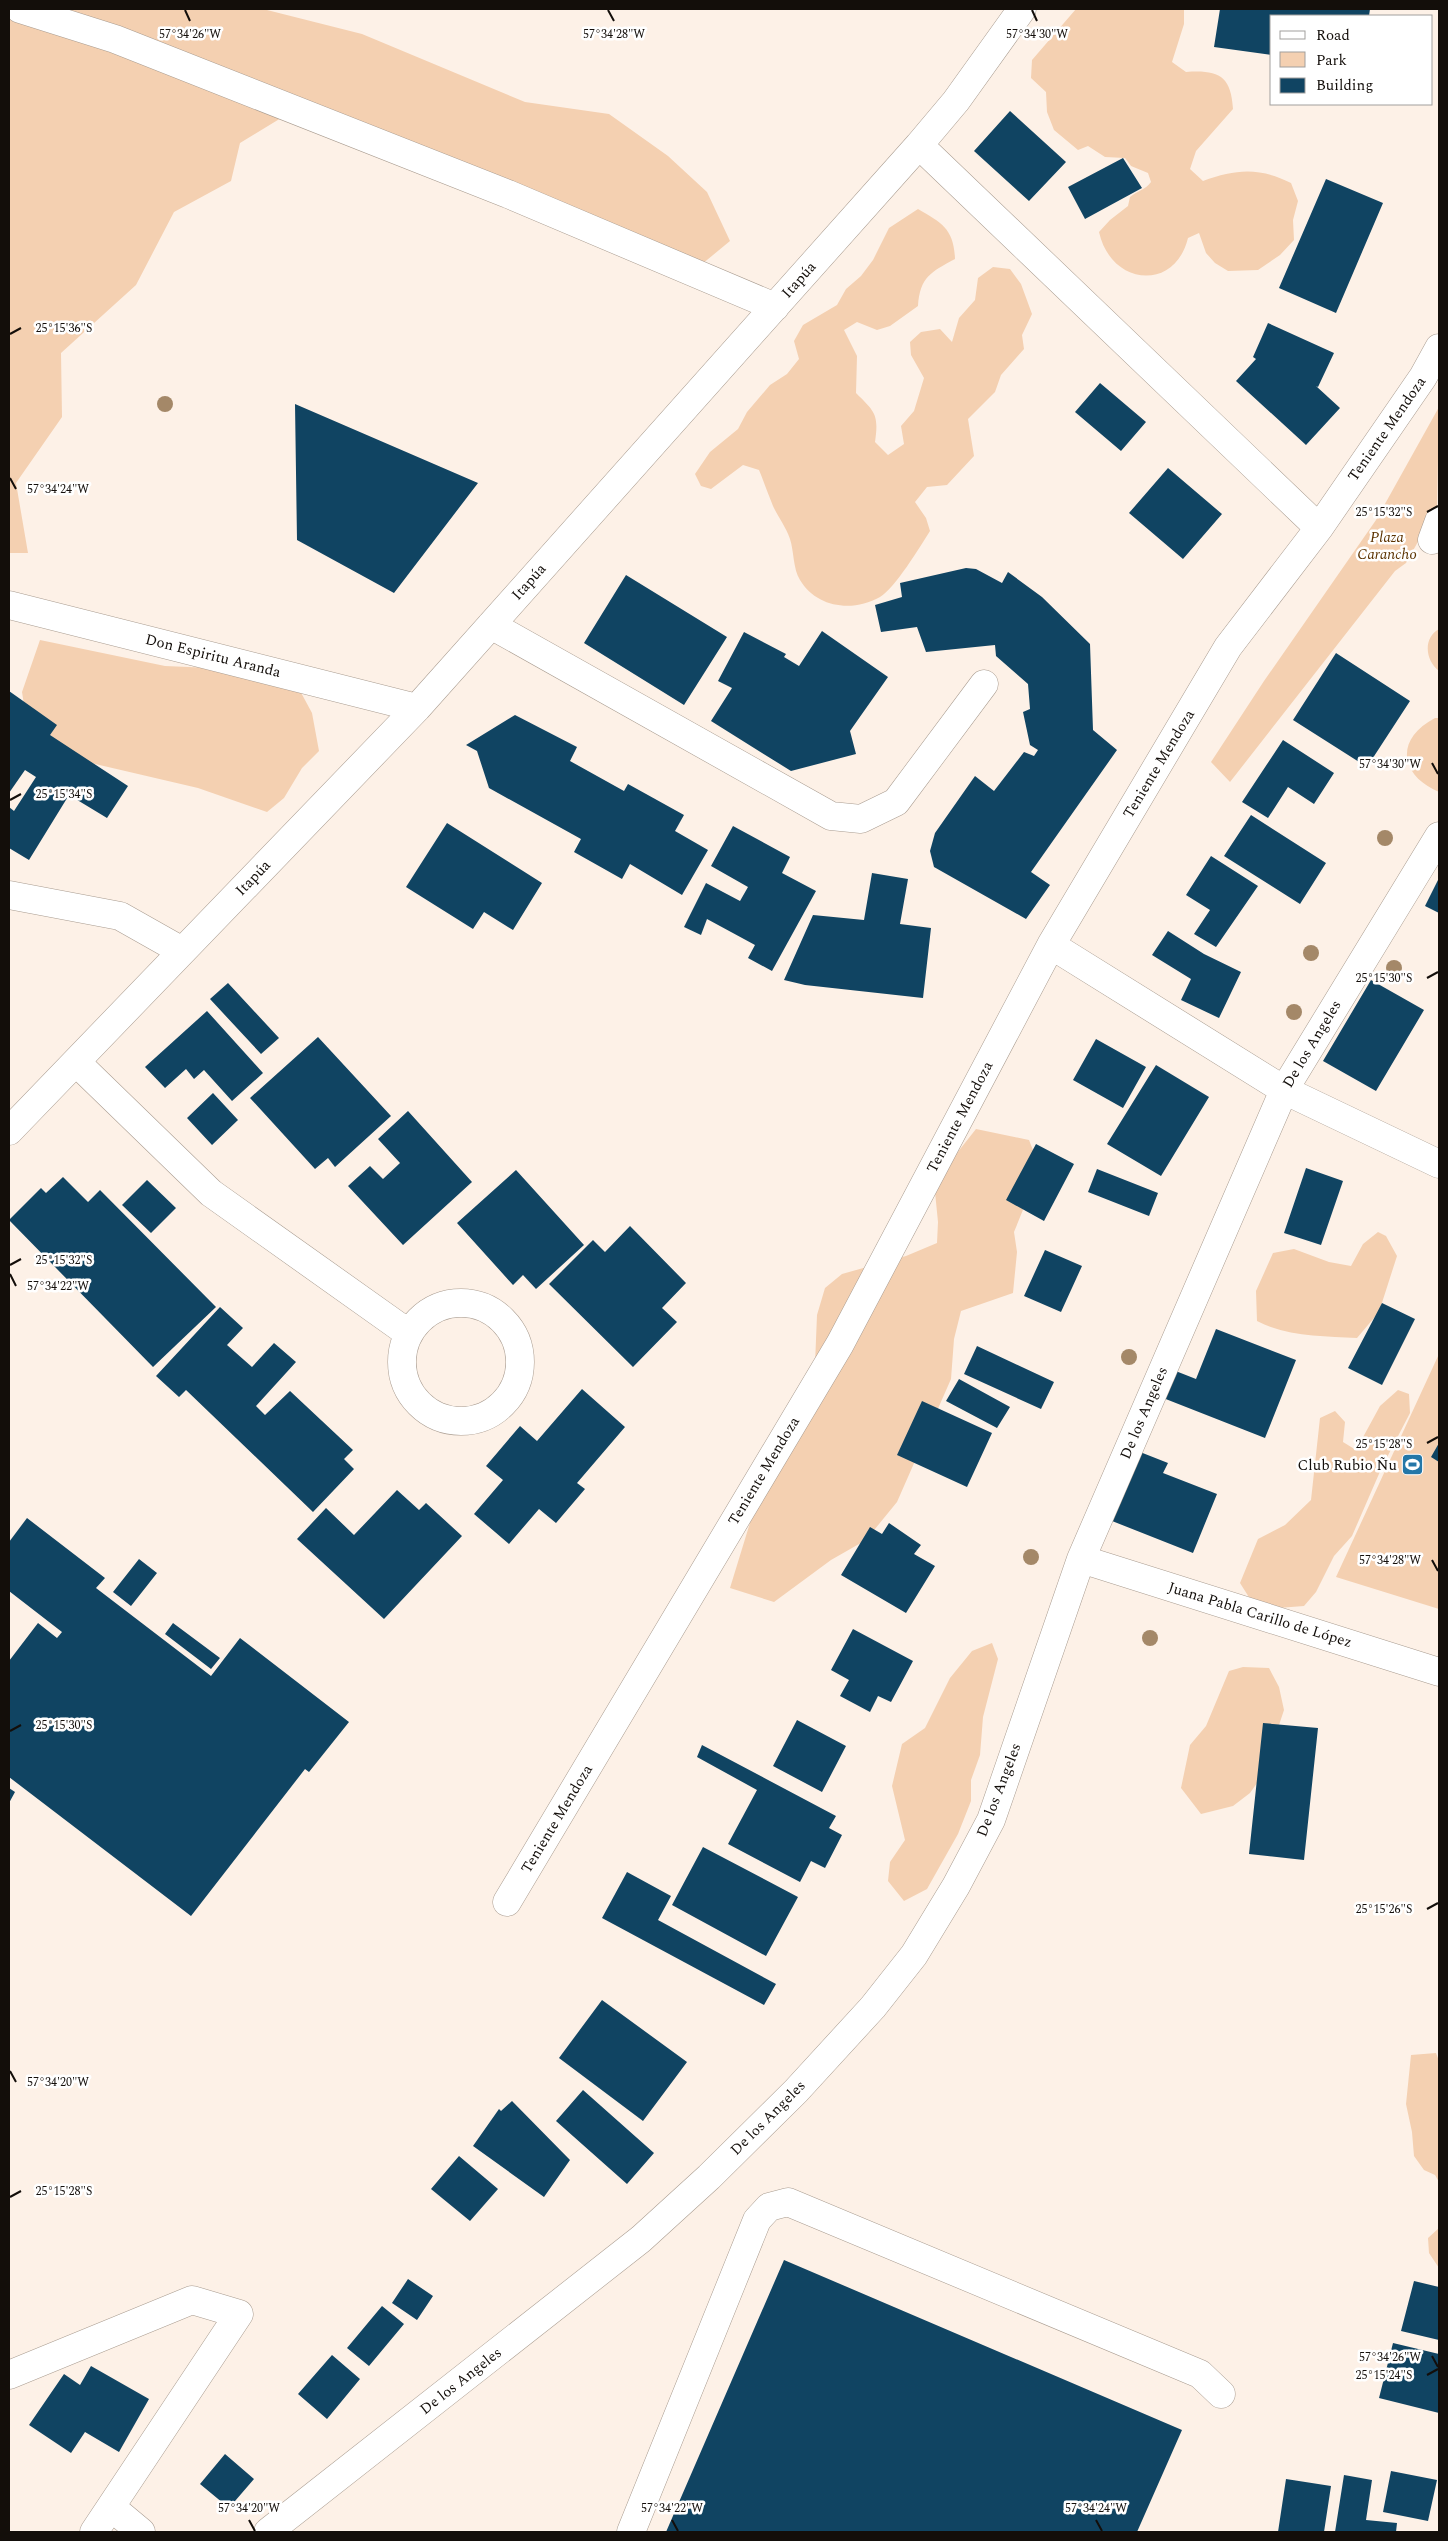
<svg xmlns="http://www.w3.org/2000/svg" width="1448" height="2541" viewBox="0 0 1448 2541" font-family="Spectral,serif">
<rect width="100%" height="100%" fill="#fdf1e7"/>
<path fill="#f4d0b1" d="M 9,9 L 263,9 L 362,34 L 525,102 L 609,114 L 668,156 L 707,192 L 730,241 L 690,274 L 286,115 L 240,143 L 231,181 L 174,212 L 136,285 L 61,353 L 62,417 L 16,483 L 28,553 L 9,553 Z
M 1076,9 L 1184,9 L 1184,24 L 1172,62 L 1186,72 C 1218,70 1231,75 1233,109 L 1196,151 L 1190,169 L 1203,181 C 1236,169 1259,167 1291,183 L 1298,201 L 1293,220 L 1294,240 L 1280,255 L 1258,270 L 1228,271 L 1215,263 L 1206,253 L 1199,233 L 1188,238 C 1175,292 1111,286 1099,232 L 1110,220 L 1128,206 L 1130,197 C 1137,191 1145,190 1151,182 L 1148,173 L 1131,166 L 1125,158 L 1105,157 L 1088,146 L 1078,150 L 1054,130 L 1047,112 L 1046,92 L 1031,78 L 1032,60 Z
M 918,209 C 942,223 954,229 955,259 C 931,272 920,277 918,306 L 890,326 L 877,330 L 857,322 L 844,330 L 857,356 L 856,393 C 875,412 879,414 875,442 L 888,455 L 904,444 L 901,426 L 914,411 L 924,378 L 911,355 L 910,342 L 921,332 L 940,329 L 952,342 L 959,318 L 975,300 L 978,278 L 993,267 L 1010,269 L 1021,284 L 1032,314 L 1022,335 L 1024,349 L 1001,375 L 995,392 L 968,419 L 974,456 L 947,485 L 927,487 L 915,502 L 926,518 L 930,531 C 920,547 895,588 880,597 C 852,613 816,607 800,580 C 793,569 794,551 790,539 C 786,527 778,517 773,506 C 768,494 764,482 759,470 L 743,465 L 711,489 L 701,486 L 695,474 L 710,452 L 738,429 L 747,412 L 770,385 L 787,374 L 799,359 L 794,341 L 803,325 L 837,305 L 846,289 L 861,276 L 873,260 L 889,228 Z
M 1439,407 L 1437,508 L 1406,563 L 1395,571 L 1230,782 L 1211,762 L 1264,681 L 1376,520 Z
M 1439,629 L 1439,671 C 1425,660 1423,638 1439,629 Z
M 40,640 L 165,666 L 212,668 L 298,687 L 312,713 L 319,751 L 302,768 L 284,798 L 267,812 L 198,788 L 31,749 L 22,692 Z
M 1435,718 L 1439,718 L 1439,792 C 1399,775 1395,739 1435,718 Z
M 976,1129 L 1029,1140 L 1040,1168 L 1014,1232 L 1017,1252 L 1013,1293 L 961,1311 L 954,1339 L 951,1379 L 897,1502 L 866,1540 L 831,1560 L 774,1602 L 730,1588 L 757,1500 L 788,1457 L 788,1405 L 815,1364 L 817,1315 L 825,1288 L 842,1274 L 906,1256 L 937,1243 L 938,1222 L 934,1182 Z
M 1378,1232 L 1386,1236 L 1397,1256 L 1379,1312 L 1357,1338 C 1323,1336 1287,1337 1257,1321 L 1256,1291 L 1273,1253 L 1294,1249 L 1329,1262 L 1351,1266 L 1363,1244 Z
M 1439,1354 L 1439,1609 L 1336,1577 Z
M 1398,1390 L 1409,1394 L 1410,1413 L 1382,1467 L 1352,1536 L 1334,1556 L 1316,1592 L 1304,1606 L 1278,1608 L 1252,1602 L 1240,1583 L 1258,1539 L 1285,1525 L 1311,1500 L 1320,1418 L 1335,1411 L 1345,1422 L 1343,1442 L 1356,1450 L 1380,1406 Z
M 992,1643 L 998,1659 L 983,1717 L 980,1755 L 971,1780 L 971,1801 L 958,1834 L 927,1889 L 904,1901 L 888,1881 L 890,1862 L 905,1840 L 892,1786 L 902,1744 L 925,1728 L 950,1678 L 972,1651 Z
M 1243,1667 L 1269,1668 L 1279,1687 L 1284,1710 L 1262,1776 L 1250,1793 L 1233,1806 L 1201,1814 L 1181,1788 L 1190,1745 L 1206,1726 L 1229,1671 Z
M 1436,2053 L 1439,2061 L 1439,2182 L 1435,2175 L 1424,2170 L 1414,2156 L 1412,2132 L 1406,2104 L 1411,2055 Z
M 1439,2228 L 1439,2268 L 1429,2253 L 1428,2238 Z"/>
<path fill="#104462" d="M 1220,9 L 1370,9 L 1369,16 L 1272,16 L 1272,55 L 1214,47 Z
M 1010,111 L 1066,162 L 1029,201 L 974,151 Z
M 1123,158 L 1142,188 L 1085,219 L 1068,187 Z
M 1326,179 L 1383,203 L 1336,313 L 1279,288 Z
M 1268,323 L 1334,353 L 1318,387 L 1316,386 L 1340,408 L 1306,445 L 1236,381 L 1256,359 L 1253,357 Z
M 1100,383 L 1146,422 L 1121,451 L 1075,412 Z
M 295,404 L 478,483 L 394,593 L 297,540 Z
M 1168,468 L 1222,514 L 1183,559 L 1129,513 Z
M 966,568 L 976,569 L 1002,583 L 1008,572 L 1042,597 L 1090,644 L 1093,730 L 1117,750 L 1031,872 L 1050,885 L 1026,919 L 934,867 L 930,851 L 935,833 L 975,776 L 994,791 L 1024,752 L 1034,756 L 1038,750 L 1030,745 L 1023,712 L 1030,709 L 1028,684 L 996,656 L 995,645 L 926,652 L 917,627 L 881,632 L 875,605 L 902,597 L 900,583 Z
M 626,575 L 727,637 L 684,705 L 584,643 Z
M 822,631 L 888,677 L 850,731 L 856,754 L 791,771 L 711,721 L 732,688 L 718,681 L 744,632 L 786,654 L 784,657 L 799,666 Z
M 1336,653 L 1410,701 L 1367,767 L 1293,720 Z
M 9,691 L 57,725 L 50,735 L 128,786 L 107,818 L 69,795 L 29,860 L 9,848 L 9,807 L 14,811 L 36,777 L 25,770 L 9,793 Z
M 515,715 L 577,747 L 570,761 L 624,791 L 628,784 L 684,815 L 675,831 L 708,850 L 682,895 L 630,864 L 622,879 L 574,852 L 581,839 L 489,788 L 477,751 L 466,745 Z
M 1283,740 L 1334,773 L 1314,804 L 1288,787 L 1268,818 L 1242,802 Z
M 1251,815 L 1326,863 L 1300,904 L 1224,856 Z
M 447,823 L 542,883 L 513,930 L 484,912 L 473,929 L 406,887 Z
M 733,826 L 790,857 L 782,873 L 816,891 L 772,971 L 748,958 L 755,945 L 707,919 L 701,935 L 684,927 L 706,883 L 740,901 L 748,887 L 711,866 Z
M 1211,856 L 1258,886 L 1216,947 L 1194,934 L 1210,910 L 1186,895 Z
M 872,873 L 908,879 L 900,924 L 931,928 L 923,998 L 805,985 L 784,980 L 813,915 L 864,920 Z
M 1439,878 L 1439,913 L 1425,906 Z
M 1168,931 L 1204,954 L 1241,972 L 1219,1018 L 1181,1000 L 1191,979 L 1152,955 Z
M 1371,980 L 1424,1010 L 1376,1091 L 1323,1061 Z
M 228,983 L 279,1038 L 261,1054 L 210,999 Z
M 207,1011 L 263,1073 L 232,1101 L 204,1070 L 194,1079 L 186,1069 L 165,1088 L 145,1067 Z
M 318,1037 L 391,1116 L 335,1167 L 328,1158 L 315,1169 L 250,1098 Z
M 1096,1039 L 1146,1067 L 1123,1108 L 1073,1080 Z
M 1156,1065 L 1209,1097 L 1161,1176 L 1107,1144 Z
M 213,1093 L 238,1120 L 212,1145 L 187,1118 Z
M 408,1111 L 472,1182 L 403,1245 L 348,1186 L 370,1166 L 383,1179 L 400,1163 L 378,1139 Z
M 1036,1144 L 1074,1164 L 1044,1221 L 1006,1200 Z
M 1306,1168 L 1343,1181 L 1321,1245 L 1284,1233 Z
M 1097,1169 L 1158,1193 L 1149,1216 L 1088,1192 Z
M 516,1170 L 584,1245 L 536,1289 L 523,1275 L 513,1285 L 457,1223 Z
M 63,1177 L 88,1202 L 100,1190 L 216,1307 L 153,1367 L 9,1220 L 41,1188 L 46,1193 Z
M 147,1180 L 176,1208 L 151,1233 L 122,1205 Z
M 630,1226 L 686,1283 L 662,1308 L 677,1322 L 633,1367 L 549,1284 L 593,1240 L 605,1252 Z
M 1045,1250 L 1082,1266 L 1061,1312 L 1024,1296 Z
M 1382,1303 L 1415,1319 L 1382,1385 L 1348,1368 Z
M 220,1307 L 243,1328 L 227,1345 L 252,1367 L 274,1343 L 296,1362 L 256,1406 L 265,1415 L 290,1391 L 353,1450 L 344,1459 L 354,1469 L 313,1512 L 186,1390 L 179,1397 L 156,1376 Z
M 1216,1329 L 1296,1360 L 1265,1438 L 1158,1396 L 1168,1368 L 1196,1379 Z
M 977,1346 L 1054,1382 L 1041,1409 L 964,1374 Z
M 959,1379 L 1010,1407 L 997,1428 L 946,1401 Z
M 582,1389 L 625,1427 L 577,1483 L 585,1489 L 556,1523 L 539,1509 L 509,1544 L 474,1514 L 503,1480 L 486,1466 L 520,1426 L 537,1441 Z
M 922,1401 L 992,1433 L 967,1487 L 897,1455 Z
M 1439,1443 L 1439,1462 L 1431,1457 Z
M 1135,1450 L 1168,1463 L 1163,1473 L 1217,1494 L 1193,1553 L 1107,1519 Z
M 397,1490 L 419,1510 L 426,1503 L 462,1536 L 384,1619 L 297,1539 L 326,1508 L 354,1535 Z
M 27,1518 L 105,1578 L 96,1588 L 211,1676 L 240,1638 L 349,1722 L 309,1772 L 305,1769 L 191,1916 L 9,1777 L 9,1661 L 38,1623 L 57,1638 L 62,1632 L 9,1591 L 9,1542 Z
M 889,1523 L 921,1545 L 914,1554 L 935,1566 L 906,1613 L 841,1575 L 870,1527 L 882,1534 Z
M 139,1559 L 157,1573 L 131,1606 L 113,1592 Z
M 173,1623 L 220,1658 L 211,1669 L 165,1634 Z
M 853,1629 L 913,1661 L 891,1702 L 878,1696 L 870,1712 L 840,1696 L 849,1680 L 831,1670 Z
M 797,1720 L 846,1746 L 822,1792 L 773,1766 Z
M 1263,1723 L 1318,1728 L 1304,1860 L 1249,1854 Z
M 702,1745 L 836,1816 L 829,1828 L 842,1835 L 825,1868 L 811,1861 L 800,1882 L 728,1844 L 757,1790 L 697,1757 Z
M 9,1788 L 15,1792 L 9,1803 Z
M 703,1847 L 798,1897 L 766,1956 L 672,1905 Z
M 627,1872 L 671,1896 L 658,1920 L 776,1984 L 764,2005 L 602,1918 Z
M 602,2000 L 687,2062 L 643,2121 L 559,2058 Z
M 583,2090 L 654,2153 L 627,2184 L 556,2121 Z
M 512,2101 L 570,2160 L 544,2197 L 473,2146 L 499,2109 L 501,2111 Z
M 459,2156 L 498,2189 L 470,2221 L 431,2189 Z
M 784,2260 L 1182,2430 L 1137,2532 L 666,2532 Z
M 408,2279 L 433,2296 L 417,2320 L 392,2303 Z
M 1414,2281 L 1439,2287 L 1439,2340 L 1401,2331 Z
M 382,2306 L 404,2324 L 369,2366 L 347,2348 Z
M 1393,2343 L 1439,2354 L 1439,2413 L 1379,2398 Z
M 332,2355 L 360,2379 L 327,2419 L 298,2394 Z
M 91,2366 L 149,2399 L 119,2452 L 85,2432 L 71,2453 L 29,2425 L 64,2374 L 80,2385 Z
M 225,2454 L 254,2479 L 229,2508 L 200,2484 Z
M 1391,2471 L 1437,2480 L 1428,2521 L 1383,2512 Z
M 1344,2475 L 1372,2480 L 1366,2520 L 1397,2523 L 1396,2532 L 1335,2532 Z
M 1286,2479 L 1331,2486 L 1324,2532 L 1278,2532 Z"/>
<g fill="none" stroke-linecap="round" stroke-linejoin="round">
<defs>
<path id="minor" d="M 20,9 L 115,39 L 508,194 L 775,307
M 919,145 L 1319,528
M 1432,540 L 1439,521
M 9,605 L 417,708
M 491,625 L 831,816 L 861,819 L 896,802 L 984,684
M 9,895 L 120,916 L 182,951
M 1051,945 L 1284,1090 L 1439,1164
M 76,1062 L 211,1193 L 408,1333
M 9,1131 L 417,708 L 919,145 L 956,101 L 1022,9
M402 1362a59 59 0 1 1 118 0a59 59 0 1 1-118 0Z
M 1081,1559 L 1439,1672
M 507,1902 L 840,1344 L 1051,945 L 1228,647 L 1319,528 L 1423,377 L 1439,348
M 9,2375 L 192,2300 L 239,2314 L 94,2532
M 111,2507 L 141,2532
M 268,2532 L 641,2239 L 709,2177 L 796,2091 L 873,2007 L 914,1955 L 956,1886 L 991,1820 L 1081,1559 L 1284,1090 L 1439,836
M 631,2532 L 757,2220 L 769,2207 L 788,2202 L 1200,2374 L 1221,2394"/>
</defs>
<use href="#minor" stroke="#a99c90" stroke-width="29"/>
<use href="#minor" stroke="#fff" stroke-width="28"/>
</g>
<g fill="#a48868">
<circle cx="165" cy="404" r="8"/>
<circle cx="1385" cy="838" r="8"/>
<circle cx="1311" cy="953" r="8"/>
<circle cx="1394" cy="968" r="8"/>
<circle cx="1294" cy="1012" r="8"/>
<circle cx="1129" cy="1357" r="8"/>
<circle cx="1031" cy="1557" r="8"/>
<circle cx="1150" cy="1638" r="8"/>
</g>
<path fill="none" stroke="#130e0a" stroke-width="2" d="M 185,10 L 190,21M 608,10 L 614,21M 1032,10 L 1037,21M 10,334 L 21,328M 10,478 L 16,489M 1427,512 L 1438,506M 1432,763 L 1438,774M 10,800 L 21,794M 1427,978 L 1438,972M 10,1265 L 21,1259M 10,1274 L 16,1286M 1427,1443 L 1438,1437M 1432,1560 L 1438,1571M 10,1731 L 21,1725M 1427,1909 L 1438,1903M 10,2071 L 16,2082M 10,2197 L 21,2191M 1432,2356 L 1438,2367M 1427,2375 L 1438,2369M 249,2520 L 255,2531M 672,2520 L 678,2531M 1096,2520 L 1102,2531"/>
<defs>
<symbol id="stadium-square" viewBox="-11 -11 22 22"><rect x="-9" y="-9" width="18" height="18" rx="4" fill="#2477a8" stroke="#fff"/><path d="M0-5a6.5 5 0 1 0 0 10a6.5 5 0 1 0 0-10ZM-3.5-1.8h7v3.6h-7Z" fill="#fff"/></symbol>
</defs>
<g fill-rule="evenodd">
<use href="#stadium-square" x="1400" y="1452" width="25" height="25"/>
</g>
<g text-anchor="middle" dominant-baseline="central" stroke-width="5" stroke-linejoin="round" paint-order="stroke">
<g font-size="15" fill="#130e0a" stroke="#fff">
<text transform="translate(799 280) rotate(-48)">Itapúa</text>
<text transform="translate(1387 429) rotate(-55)">Teniente Mendoza</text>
<text transform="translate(529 582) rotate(-48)">Itapúa</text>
<text transform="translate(213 656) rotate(14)">Don Espiritu Aranda</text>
<text transform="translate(1159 764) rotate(-59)">Teniente Mendoza</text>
<text transform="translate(253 878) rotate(-46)">Itapúa</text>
<text transform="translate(1312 1044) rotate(-59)">De los Angeles</text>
<text transform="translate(960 1117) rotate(-62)">Teniente Mendoza</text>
<text transform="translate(1144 1413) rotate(-67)">De los Angeles</text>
<text transform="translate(764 1471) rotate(-59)">Teniente Mendoza</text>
<text transform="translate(1260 1615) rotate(17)">Juana Pabla Carillo de López</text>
<text transform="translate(999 1790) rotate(-69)">De los Angeles</text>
<text transform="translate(557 1819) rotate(-59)">Teniente Mendoza</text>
<text transform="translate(768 2118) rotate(-45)">De los Angeles</text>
<text transform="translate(461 2381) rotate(-38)">De los Angeles</text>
</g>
<g font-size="15" font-style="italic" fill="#5c3300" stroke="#fff">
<text x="1387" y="537">Plaza<tspan x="1387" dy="17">Carancho</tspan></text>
</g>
<g font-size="15" fill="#130e0a" stroke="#fff" text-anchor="end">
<text x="1397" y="1465">Club Rubio Ñu</text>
</g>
</g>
<g font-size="12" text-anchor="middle" fill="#130e0a" stroke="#fff" stroke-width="5" stroke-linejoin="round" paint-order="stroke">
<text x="190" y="38">57°34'26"W</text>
<text x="614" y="38">57°34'28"W</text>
<text x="1037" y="38">57°34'30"W</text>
<text x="64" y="332">25°15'36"S</text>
<text x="58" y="493">57°34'24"W</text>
<text x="1384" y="516">25°15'32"S</text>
<text x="1390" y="768">57°34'30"W</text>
<text x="64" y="798">25°15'34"S</text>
<text x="1384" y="982">25°15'30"S</text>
<text x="64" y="1264">25°15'32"S</text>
<text x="58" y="1290">57°34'22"W</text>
<text x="1384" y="1448">25°15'28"S</text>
<text x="1390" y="1564">57°34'28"W</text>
<text x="64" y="1729">25°15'30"S</text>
<text x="1384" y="1913">25°15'26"S</text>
<text x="58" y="2086">57°34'20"W</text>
<text x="64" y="2195">25°15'28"S</text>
<text x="1390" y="2361">57°34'26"W</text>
<text x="1384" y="2379">25°15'24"S</text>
<text x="249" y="2512">57°34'20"W</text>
<text x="672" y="2512">57°34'22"W</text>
<text x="1096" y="2512">57°34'24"W</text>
</g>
<rect width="1448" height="2541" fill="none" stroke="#130e0a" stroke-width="20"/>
<rect x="1270" y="15" width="162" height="90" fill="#ffffff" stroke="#a19f9d"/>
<rect x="1280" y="31" width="25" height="8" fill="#ffffff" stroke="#a19f9d"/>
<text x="1316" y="40" font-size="15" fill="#130e0a">Road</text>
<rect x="1280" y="52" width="25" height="15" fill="#f4d0b1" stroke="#a19f9d"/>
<text x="1316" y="65" font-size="15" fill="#130e0a">Park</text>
<rect x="1280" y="78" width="25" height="15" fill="#104462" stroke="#a19f9d"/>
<text x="1316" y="90" font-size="15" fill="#130e0a">Building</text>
</svg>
